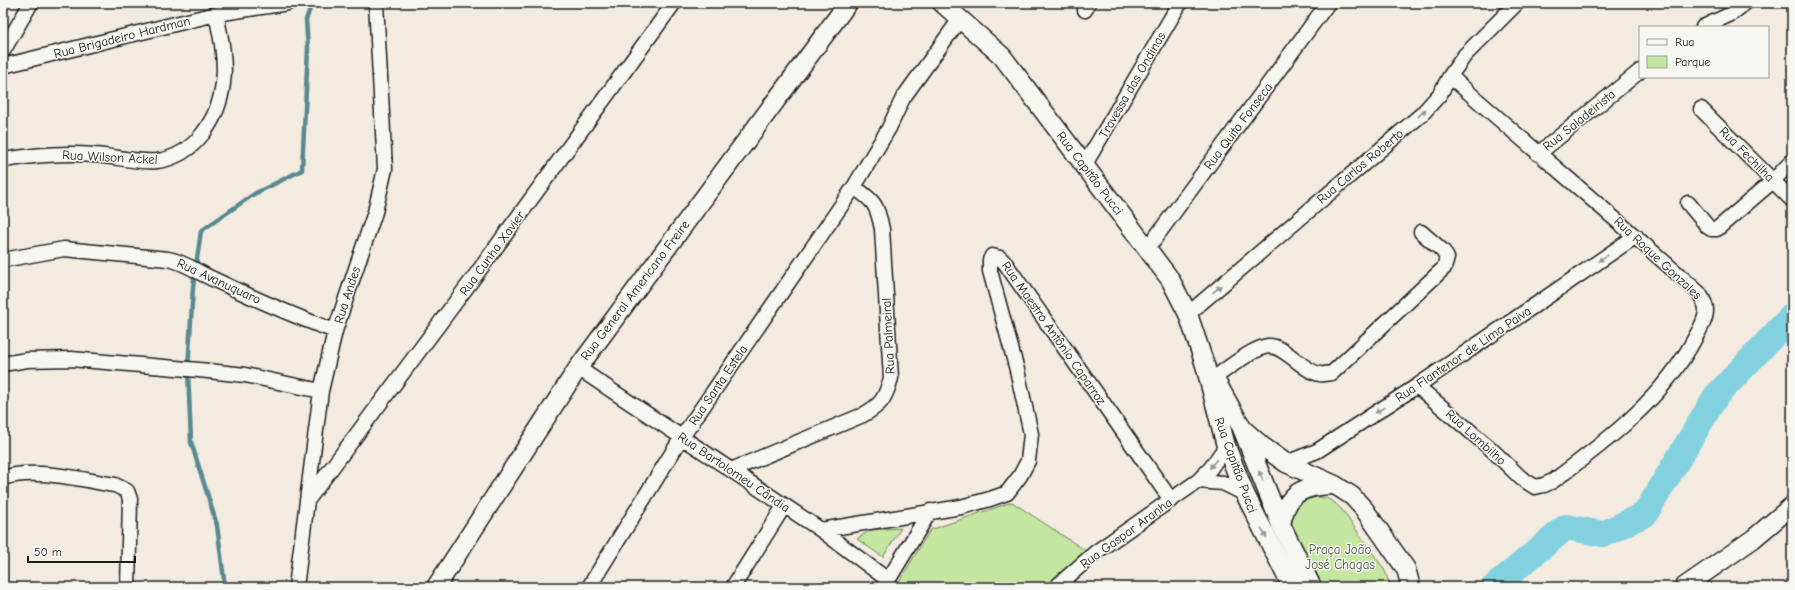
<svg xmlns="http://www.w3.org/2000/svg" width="1795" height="590" viewBox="0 0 1795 590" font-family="'Comic Neue',sans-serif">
<rect width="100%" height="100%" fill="#f3eae0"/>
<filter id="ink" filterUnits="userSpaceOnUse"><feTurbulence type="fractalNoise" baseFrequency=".025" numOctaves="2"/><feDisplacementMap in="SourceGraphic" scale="8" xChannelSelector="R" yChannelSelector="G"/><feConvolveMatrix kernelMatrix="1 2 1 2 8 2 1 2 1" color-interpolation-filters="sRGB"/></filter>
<g filter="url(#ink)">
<path fill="#c4e6a0" stroke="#70815e" d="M 1317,497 C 1328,497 1335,502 1342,510 L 1384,569 L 1391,587 L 1324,587 C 1309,562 1264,508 1317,497 Z
M 1012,502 L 1086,551 L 1044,587 L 896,587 L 930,530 Z
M 901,528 L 883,557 L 857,539 L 870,530 Z"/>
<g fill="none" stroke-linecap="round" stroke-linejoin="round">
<path stroke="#598990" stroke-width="4.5" d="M 225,587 L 217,525 L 191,442 L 188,370 L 193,287 L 201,231 L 254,194 L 302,170 L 308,48 L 306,20 L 312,3"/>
<path stroke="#82d1de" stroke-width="26" d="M 1494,587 L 1566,527 L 1603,534 L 1645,514 L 1716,396 L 1792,316"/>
<defs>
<path id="minor" d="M 1085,10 L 1088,3
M 1703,27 L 1731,14 L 1745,3
M 3,51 L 31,3
M 3,66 L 216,14 L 288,3
M 1701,109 L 1792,200
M 1538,154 L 1640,71
M 3,160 C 33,155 63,152 94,155 C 113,156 138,163 157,161 C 195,156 219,119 223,83 C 226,60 221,37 216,14
M 1084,166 L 1180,3
M 1688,203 L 1708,227 L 1711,229 L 1717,229 L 1773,181 L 1792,161
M 1147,249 L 1328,3
M 3,260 L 64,249 L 168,259 C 185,262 197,272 213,279 C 253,298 293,316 335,331
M 1188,314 L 1422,114 L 1440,94 L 1450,76 L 1465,55 L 1517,3
M 3,364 L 27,360 L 71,359 L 199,370 L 245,375 L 321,391
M 578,368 L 821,530 L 888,580
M 1214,378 C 1227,369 1253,348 1268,346 C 1285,345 1303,372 1320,374 C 1323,375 1328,373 1332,373 L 1444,268 L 1447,258 L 1443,251 L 1421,232
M 1417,386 L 1491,449 L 1521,478 L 1535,487 L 1544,485 L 1553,481 C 1607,441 1663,399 1695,338 C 1700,329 1706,320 1706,310 C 1706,303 1702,298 1699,293 C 1617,219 1532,149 1450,76
M 1286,463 L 1317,451 L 1417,386 L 1636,236
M 731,470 L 863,415 C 882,404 885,399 891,378 L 882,229 C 877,204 874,201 854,187
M 3,478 C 33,467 83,480 115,485 L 127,491 L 130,499 L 128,587
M 1198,481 L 1223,483 L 1245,494
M 307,501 L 475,276 L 674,3
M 821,530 L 961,507 L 990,499 L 1007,493 L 1020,476 L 1028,461 L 1031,434 L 1017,370 L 990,271 L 990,260 L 992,256 L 1000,258 L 1005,263 L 1171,500
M 296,587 L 321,391 L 335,331 L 375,212 L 385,169 L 376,3
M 589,587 L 682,437 L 854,187 L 889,128 L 903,98 L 960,19
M 733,587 L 784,506
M 884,587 L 930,511
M 1056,587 L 1096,552 L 1198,481 L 1210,469 L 1226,446"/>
<path id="major" d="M 942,3 L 1002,56 L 1170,279 L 1188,314 L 1205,365 L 1226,446 L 1245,494 L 1292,587
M 1214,378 L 1241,426 L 1281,525 L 1312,587
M 1244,430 L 1262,446 L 1286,463 L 1335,485 L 1352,496 L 1364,509 L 1406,569 L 1411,587
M 1281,525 C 1286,493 1302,486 1332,485
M 436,587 L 578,368 L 848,3
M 1684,587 L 1753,539 L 1792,506"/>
</defs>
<use href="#minor" stroke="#1c1c1c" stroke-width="17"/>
<use href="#major" stroke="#1c1c1c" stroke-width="21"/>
<use href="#minor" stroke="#f6f6f2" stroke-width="14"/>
<use href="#major" stroke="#f6f6f2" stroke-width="18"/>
</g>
<defs><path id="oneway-solid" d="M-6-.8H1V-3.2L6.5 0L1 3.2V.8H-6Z"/></defs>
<g fill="#949492">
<use href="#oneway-solid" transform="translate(1422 113) rotate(-44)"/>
<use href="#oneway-solid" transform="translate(1603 258) rotate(146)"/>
<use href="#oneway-solid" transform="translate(1217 289) rotate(-41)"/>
<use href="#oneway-solid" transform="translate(1380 410) rotate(147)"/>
<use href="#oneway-solid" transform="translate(1213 464) rotate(127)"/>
<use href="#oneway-solid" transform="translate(1261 476) rotate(-112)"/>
<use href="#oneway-solid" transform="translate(1264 533) rotate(62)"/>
</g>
</g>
<g text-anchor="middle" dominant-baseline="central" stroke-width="3" stroke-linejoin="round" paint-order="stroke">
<g font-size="13" fill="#1c1c1c" stroke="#f6f6f2">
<text transform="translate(122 37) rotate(-14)">Rua Brigadeiro Hardman</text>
<text transform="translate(1132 85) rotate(-60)">Travessa das Ondinas</text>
<text transform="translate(1579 120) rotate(-39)">Rua Saladeirista</text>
<text transform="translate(1238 126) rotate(-53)">Rua Quito Fonseca</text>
<text transform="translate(1747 154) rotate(45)">Rua Fechilha</text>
<text transform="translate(110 157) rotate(3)">Rua Wilson Ackel</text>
<text transform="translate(1360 166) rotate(-40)">Rua Carlos Roberto</text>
<text transform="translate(1090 173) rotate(53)">Rua Capitão Pucci</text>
<text transform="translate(492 253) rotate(-54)">Rua Cunha Xavier</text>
<text transform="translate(1658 258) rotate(43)">Rua Roque Gonzales</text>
<text transform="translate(219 281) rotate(25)">Rua Avanuquaro</text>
<text transform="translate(635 290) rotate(-53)">Rua General Americano Freire</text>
<text transform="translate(347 295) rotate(-72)">Rua Andes</text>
<text transform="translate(1054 333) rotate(55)">Rua Maestro Antônio Caparroz</text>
<text transform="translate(888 336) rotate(-93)">Rua Palmeiral</text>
<text transform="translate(1463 354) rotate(-34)">Rua Flantenor de Lima Paiva</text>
<text transform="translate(718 385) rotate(-56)">Rua Santa Estela</text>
<text transform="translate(1476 437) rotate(42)">Rua Lombilho</text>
<text transform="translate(1236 465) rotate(70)">Rua Capitão Pucci</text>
<text transform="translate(734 472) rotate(34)">Rua Bartolomeu Cândia</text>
<text transform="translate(1126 533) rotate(-36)">Rua Gaspar Aranha</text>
</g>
<g font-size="13" fill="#4e5944" stroke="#f6f6f2">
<text x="1340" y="549">Praça João<tspan x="1340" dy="15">José Chagas</tspan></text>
</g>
</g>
<rect width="1795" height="590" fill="none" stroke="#f6f6f2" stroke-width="16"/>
<rect x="8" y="8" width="1779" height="574" fill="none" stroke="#1c1c1c" stroke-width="1.5" filter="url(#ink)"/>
<rect x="1639" y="26" width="130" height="52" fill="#f6f6f2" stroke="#9f9f9c"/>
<rect x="1647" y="39" width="20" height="6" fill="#f6f6f2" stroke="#9f9f9c"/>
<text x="1675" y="46" font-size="12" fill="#1c1c1c">Rua</text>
<rect x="1647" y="56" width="20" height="12" fill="#c4e6a0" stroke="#9f9f9c"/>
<text x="1675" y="66" font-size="12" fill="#1c1c1c">Parque</text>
<path d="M28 556v6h107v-6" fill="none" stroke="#1c1c1c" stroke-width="2"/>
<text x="34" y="556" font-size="12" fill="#1c1c1c" stroke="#f6f6f2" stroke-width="3" paint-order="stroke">50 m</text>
</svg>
